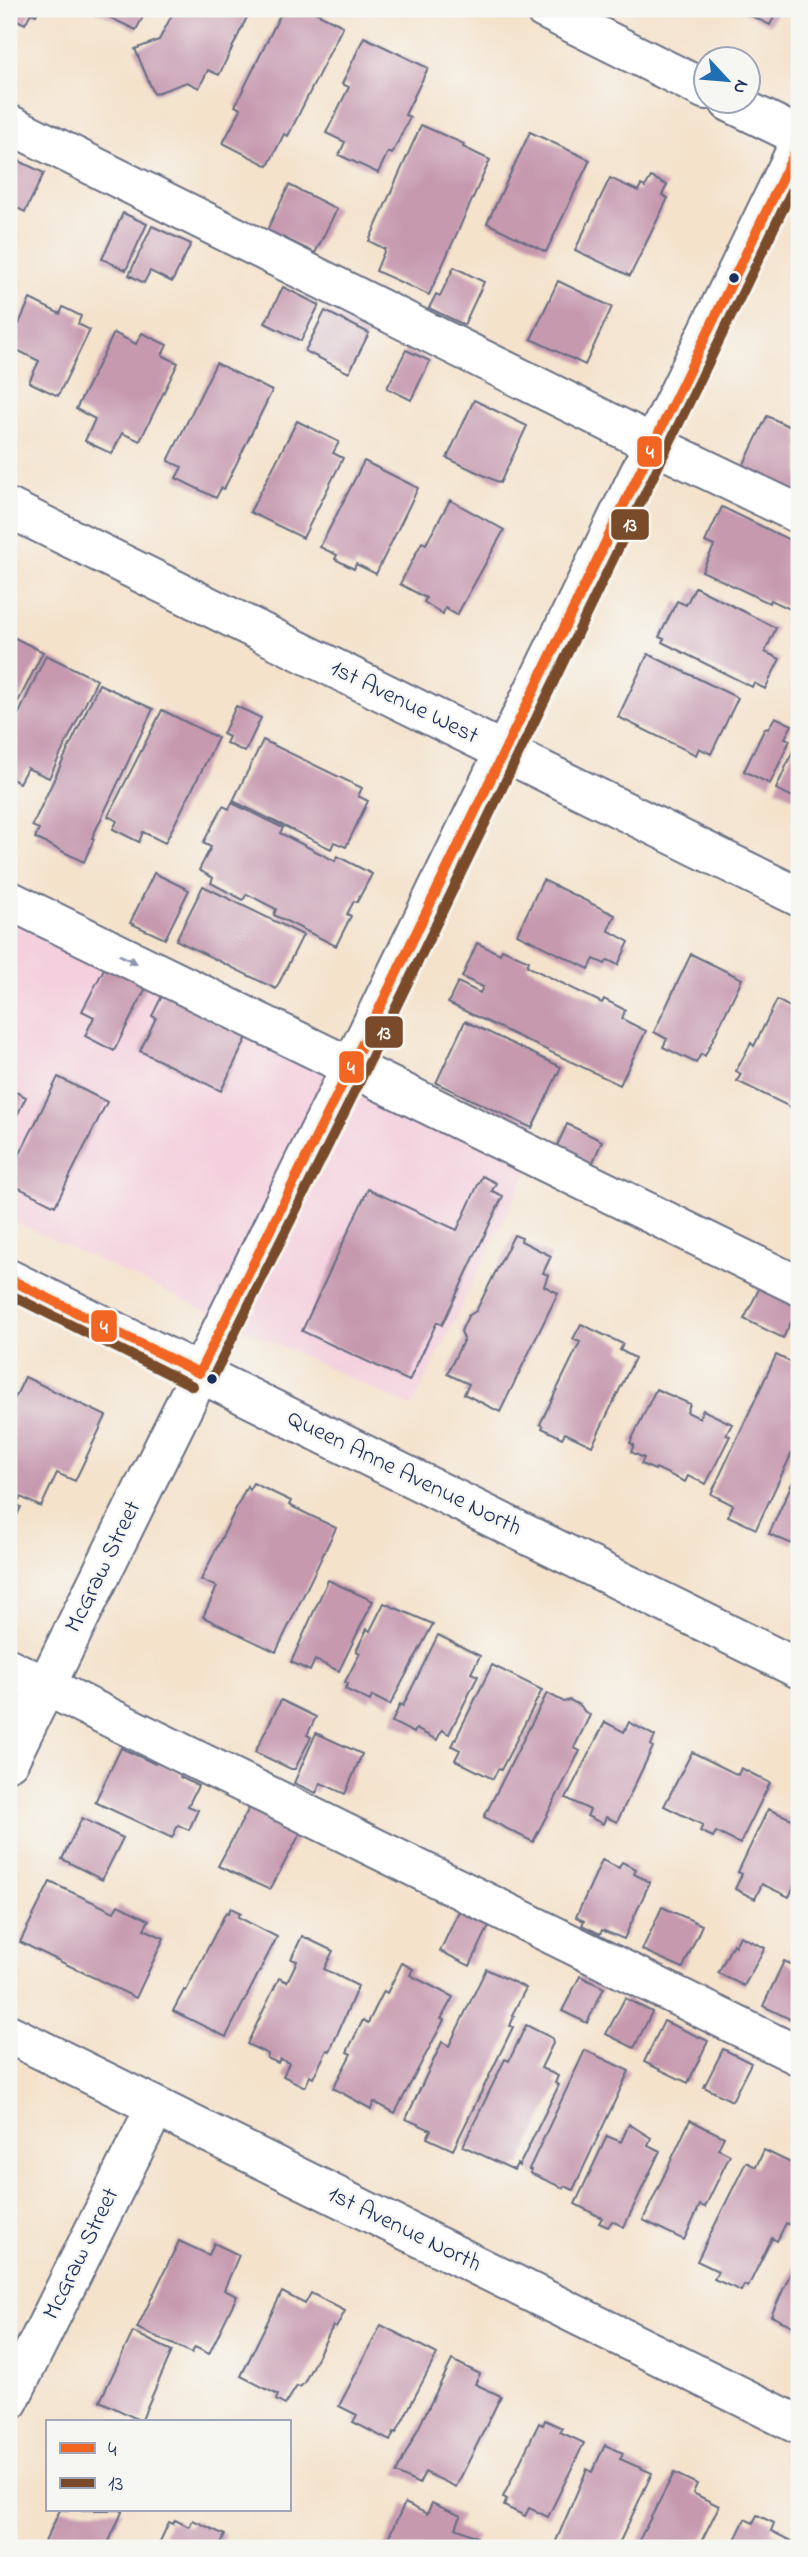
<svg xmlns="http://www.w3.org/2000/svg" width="808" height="2557" viewBox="0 0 808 2557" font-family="'Indie Flower',sans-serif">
<rect width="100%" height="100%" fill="#f6f6f2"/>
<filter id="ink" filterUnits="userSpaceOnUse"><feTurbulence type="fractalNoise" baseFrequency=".0143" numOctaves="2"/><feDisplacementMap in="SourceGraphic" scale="14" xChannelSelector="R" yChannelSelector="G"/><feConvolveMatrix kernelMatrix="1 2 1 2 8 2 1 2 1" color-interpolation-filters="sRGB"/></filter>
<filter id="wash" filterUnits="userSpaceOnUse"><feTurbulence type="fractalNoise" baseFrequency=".00686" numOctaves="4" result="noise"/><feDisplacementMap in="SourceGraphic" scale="28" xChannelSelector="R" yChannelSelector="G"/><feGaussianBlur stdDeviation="1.57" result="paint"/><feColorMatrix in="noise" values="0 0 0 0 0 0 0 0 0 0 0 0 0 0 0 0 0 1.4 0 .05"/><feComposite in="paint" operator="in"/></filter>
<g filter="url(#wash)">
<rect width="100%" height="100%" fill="#f4e2cb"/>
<path fill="#f4cfdd" d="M 9,906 L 530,1166 L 412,1407 L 9,1219 Z"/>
<g id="blocks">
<path fill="#c699af" d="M 9,9 L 39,9 L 36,15 L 31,13 L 25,24 L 9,16 Z
M 92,9 L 147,9 L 136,30 Z
M 175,9 L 251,9 L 219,75 L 208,70 L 199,88 L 187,82 L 154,94 L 135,49 L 159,40 Z
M 283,9 L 309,9 L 343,26 L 288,136 L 284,134 L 268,166 L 223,143 L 241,109 L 235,106 Z
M 737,9 L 778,9 L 770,25 Z
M 364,37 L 428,68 L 405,115 L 410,117 L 392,154 L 388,152 L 378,173 L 339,155 L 345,142 L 326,133 L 349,87 L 342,84 Z
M 421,125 L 464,144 L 463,147 L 490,160 L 429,295 L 376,271 L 385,249 L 369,241 Z
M 530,132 L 590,160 L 546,252 L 487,223 Z
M 9,156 L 44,173 L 25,212 L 9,204 Z
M 651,177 L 667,185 L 662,195 L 668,198 L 630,276 L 575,250 L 610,178 L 638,191 L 641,185 L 645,187 Z
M 289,185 L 337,209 L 315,253 L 267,230 Z
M 123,213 L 147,224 L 126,270 L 102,259 Z
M 152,226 L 191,244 L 172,282 L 150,271 L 144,283 L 129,275 Z
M 454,267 L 484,282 L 464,325 L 429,308 L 436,294 L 440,296 Z
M 558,281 L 612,307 L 585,365 L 531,339 Z
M 283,287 L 319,305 L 301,341 L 265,323 Z
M 30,299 L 60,314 L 63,307 L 81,316 L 78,324 L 90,330 L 58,396 L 29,382 L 39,361 L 9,346 Z
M 325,311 L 369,333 L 349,373 L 305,351 Z
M 114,333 L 136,344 L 142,333 L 167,345 L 162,355 L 178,363 L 140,441 L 122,433 L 112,454 L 85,441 L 95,419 L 76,409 Z
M 406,350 L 430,361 L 411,400 L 387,388 Z
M 216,363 L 272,391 L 224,489 L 221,488 L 216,498 L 176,478 L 182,467 L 168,461 Z
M 474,400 L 527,426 L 500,483 L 447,458 Z
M 767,416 L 799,431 L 799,498 L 741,470 Z
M 297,421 L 339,442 L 333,453 L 343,458 L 303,538 L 250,512 Z
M 364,461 L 418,488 L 376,574 L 356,564 L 354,569 L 335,559 L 337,555 L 320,547 Z
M 450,500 L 504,530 L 457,615 L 445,608 L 443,614 L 424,602 L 426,598 L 400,584 L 422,542 L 426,544 Z
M 722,507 L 798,544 L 796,548 L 799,550 L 799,610 L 792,606 L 790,609 L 771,600 L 769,603 L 702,571 L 714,546 L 705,542 Z
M 695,587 L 776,628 L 765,652 L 780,659 L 765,689 L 754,683 L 752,687 L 662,642 L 664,639 L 659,637 L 677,601 L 686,605 Z
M 9,635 L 43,652 L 9,720 Z
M 648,654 L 738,698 L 711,754 L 699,748 L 696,755 L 618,717 Z
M 46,655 L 97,680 L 49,778 L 27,768 L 19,783 L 9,777 L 9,735 Z
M 99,684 L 153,709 L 92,838 L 94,839 L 84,862 L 35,838 L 39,829 L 32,826 Z
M 236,706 L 261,718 L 245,752 L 226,743 L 229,737 L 223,734 Z
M 162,710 L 218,738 L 165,843 L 143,832 L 139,842 L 113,829 L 117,821 L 108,816 Z
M 775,717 L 792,725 L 785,738 L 790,740 L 770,784 L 744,771 L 765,728 L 768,729 Z
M 799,737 L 799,800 L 776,789 Z
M 263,740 L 362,788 L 358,796 L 368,801 L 346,847 L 334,842 L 331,849 L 233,801 Z
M 232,803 L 283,828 L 280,833 L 335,861 L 337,856 L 372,874 L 357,902 L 354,901 L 347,914 L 351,916 L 336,946 L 274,915 L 276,909 L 247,894 L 243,900 L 211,883 L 213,878 L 199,870 L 211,847 L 203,843 L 223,806 L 229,809 Z
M 154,873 L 189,890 L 165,939 L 130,923 Z
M 543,880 L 615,915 L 608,930 L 629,942 L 618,965 L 608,960 L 605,964 L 594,959 L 589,969 L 517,934 Z
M 203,886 L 303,935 L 276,989 L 176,940 Z
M 477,943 L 500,954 L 502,949 L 529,961 L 527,966 L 602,1003 L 604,999 L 625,1010 L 622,1019 L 646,1031 L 620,1085 L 448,1003 L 458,982 L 480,993 L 483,987 L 462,977 Z
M 691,954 L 742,979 L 705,1056 L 701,1054 L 696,1063 L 663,1047 L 667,1039 L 654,1032 Z
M 107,963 L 148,984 L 114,1051 L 85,1036 L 94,1017 L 82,1011 Z
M 163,994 L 251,1029 L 221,1091 L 140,1051 L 156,1018 L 152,1016 Z
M 777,1000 L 799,1012 L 799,1098 L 794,1109 L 737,1081 L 741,1074 L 736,1071 L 751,1043 L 754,1046 Z
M 465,1021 L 561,1067 L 532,1128 L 436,1083 Z
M 58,1077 L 107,1102 L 55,1206 L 9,1183 L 9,1176 Z
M 9,1089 L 26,1097 L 9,1132 Z
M 567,1124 L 602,1141 L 591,1167 L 555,1150 Z
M 482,1176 L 496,1183 L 492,1191 L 503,1196 L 442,1325 L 437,1322 L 409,1381 L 302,1331 L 368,1189 L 457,1230 Z
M 514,1235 L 522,1238 L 521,1241 L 551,1256 L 543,1273 L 548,1275 L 544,1286 L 558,1293 L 500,1412 L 464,1394 L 469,1384 L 447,1374 L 464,1339 L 461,1331 L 468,1316 L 476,1311 Z
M 760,1287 L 799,1306 L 783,1338 L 744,1319 Z
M 581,1324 L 623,1344 L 620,1350 L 635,1358 L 592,1446 L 565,1433 L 562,1438 L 542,1428 L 543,1426 L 540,1424 L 580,1342 L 573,1339 Z
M 776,1355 L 799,1366 L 790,1388 L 799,1392 L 799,1401 L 793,1414 L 799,1417 L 799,1438 L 756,1529 L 728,1516 L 733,1505 L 711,1494 Z
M 25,1377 L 106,1416 L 75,1481 L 57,1473 L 41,1507 L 21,1497 L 19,1501 L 9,1496 L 9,1410 Z
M 656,1389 L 690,1404 L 687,1412 L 699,1418 L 703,1410 L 732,1424 L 726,1435 L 730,1436 L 706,1484 L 688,1476 L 685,1482 L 656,1468 L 655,1470 L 641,1464 L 644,1458 L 631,1452 L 634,1445 L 630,1443 Z
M 799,1468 L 799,1538 L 796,1536 L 792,1544 L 769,1534 Z
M 253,1483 L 291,1501 L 289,1505 L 336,1528 L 276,1652 L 203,1617 L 217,1587 L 201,1580 L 247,1486 L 249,1490 Z
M 9,1501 L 21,1507 L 9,1532 Z
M 328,1580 L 373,1601 L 339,1671 L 315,1660 L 310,1671 L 291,1662 Z
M 384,1603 L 433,1624 L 390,1705 L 372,1696 L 370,1701 L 345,1689 L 348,1684 L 345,1682 L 360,1653 L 356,1651 L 367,1629 L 370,1631 Z
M 438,1635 L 480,1656 L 471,1673 L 478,1676 L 449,1734 L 442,1730 L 437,1740 L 416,1729 L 414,1733 L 392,1722 L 400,1704 L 403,1706 Z
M 492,1665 L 542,1690 L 501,1770 L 498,1769 L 493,1779 L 455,1760 L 460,1750 L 452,1746 Z
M 547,1693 L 564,1702 L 570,1700 L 581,1706 L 584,1711 L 590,1715 L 574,1748 L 580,1751 L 533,1842 L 484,1817 Z
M 281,1700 L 316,1717 L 307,1735 L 311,1737 L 295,1769 L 291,1769 L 255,1752 Z
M 605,1722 L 624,1732 L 629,1722 L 655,1736 L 651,1745 L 653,1747 L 617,1822 L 606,1817 L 603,1824 L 587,1816 L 590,1810 L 566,1798 Z
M 316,1733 L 362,1754 L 345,1794 L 321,1783 L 316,1793 L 294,1783 Z
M 121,1748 L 155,1764 L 157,1761 L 182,1773 L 180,1777 L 198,1786 L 188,1806 L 198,1810 L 189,1830 L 178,1825 L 172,1838 L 95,1802 Z
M 692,1752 L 738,1775 L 741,1768 L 770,1783 L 740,1844 L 716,1832 L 713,1837 L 700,1831 L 703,1825 L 664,1806 Z
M 249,1808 L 301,1832 L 270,1890 L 218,1866 Z
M 768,1809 L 799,1822 L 799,1875 L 789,1897 L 762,1884 L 755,1899 L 735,1889 L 742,1874 L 738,1872 Z
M 82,1818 L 123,1838 L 102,1880 L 62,1859 Z
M 602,1860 L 619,1868 L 622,1862 L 636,1869 L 634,1874 L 650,1882 L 624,1939 L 602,1930 L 600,1934 L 582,1925 L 584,1921 L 576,1917 Z
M 50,1882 L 114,1912 L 118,1905 L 149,1920 L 144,1929 L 164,1938 L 136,1998 L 20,1942 Z
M 662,1907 L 702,1925 L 683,1968 L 642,1950 Z
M 231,1908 L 241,1913 L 238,1917 L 277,1937 L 226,2037 L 173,2011 L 184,1990 L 186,1991 L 226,1912 L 228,1913 Z
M 459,1911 L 489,1926 L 470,1966 L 440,1951 Z
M 302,1936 L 333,1951 L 324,1969 L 358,1986 L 330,2051 L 327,2050 L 313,2078 L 310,2076 L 305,2087 L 283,2076 L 289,2063 L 280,2059 L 278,2063 L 267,2058 L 268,2054 L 247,2044 L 279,1978 L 287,1982 L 297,1961 L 291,1959 Z
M 740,1936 L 765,1948 L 744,1986 L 718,1973 L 733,1944 L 735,1946 Z
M 784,1961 L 799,1968 L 799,2016 L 796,2022 L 763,2006 Z
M 402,1963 L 413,1969 L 410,1975 L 453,1997 L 441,2019 L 444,2020 L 395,2113 L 374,2102 L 371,2109 L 333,2088 L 351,2054 L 347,2052 L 363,2020 L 368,2023 L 384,1991 L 387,1993 Z
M 486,1969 L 526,1988 L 512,2015 L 514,2016 L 510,2026 L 513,2027 L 453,2150 L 427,2138 L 431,2130 L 406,2119 L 442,2042 L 449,2046 Z
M 580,1976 L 604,1988 L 587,2023 L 562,2011 Z
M 625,1998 L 652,2012 L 634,2048 L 606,2034 Z
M 664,2021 L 708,2041 L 688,2083 L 644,2062 Z
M 526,2025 L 552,2038 L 553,2043 L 541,2068 L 558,2076 L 555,2083 L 559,2085 L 519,2166 L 517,2164 L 514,2170 L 463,2146 L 505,2059 L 509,2061 Z
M 723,2049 L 751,2063 L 732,2101 L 704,2087 Z
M 585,2050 L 629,2071 L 573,2190 L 564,2186 L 563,2188 L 530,2173 L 531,2170 L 529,2169 Z
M 690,2120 L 724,2137 L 718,2149 L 730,2155 L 705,2207 L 700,2205 L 684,2240 L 643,2220 Z
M 629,2124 L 651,2138 L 648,2145 L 660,2151 L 624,2227 L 612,2221 L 608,2227 L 599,2223 L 602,2218 L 575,2204 L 607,2136 L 621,2142 Z
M 764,2150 L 799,2167 L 799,2207 L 790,2225 L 786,2223 L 777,2241 L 772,2238 L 748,2287 L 744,2285 L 741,2291 L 714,2279 L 718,2271 L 697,2261 L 746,2162 L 756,2167 Z
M 179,2241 L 209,2255 L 214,2243 L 239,2255 L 224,2290 L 237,2296 L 209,2354 L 195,2347 L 192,2353 L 137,2328 Z
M 799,2255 L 799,2329 L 771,2316 Z
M 282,2292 L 305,2304 L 311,2293 L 345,2311 L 336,2328 L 333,2326 L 304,2383 L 300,2387 L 297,2386 L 285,2405 L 276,2400 L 278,2395 L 241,2376 Z
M 381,2325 L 437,2354 L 396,2433 L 394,2432 L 390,2441 L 353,2422 L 357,2415 L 339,2406 Z
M 133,2332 L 172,2351 L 141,2421 L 100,2401 Z
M 452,2360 L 480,2374 L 475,2384 L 501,2396 L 456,2487 L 425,2472 L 419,2484 L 396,2473 Z
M 545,2420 L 562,2428 L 560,2432 L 584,2443 L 548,2517 L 529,2508 L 525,2516 L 504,2506 L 507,2499 L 503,2497 L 539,2423 L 543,2425 Z
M 605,2445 L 623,2453 L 620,2459 L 652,2473 L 617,2548 L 553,2548 L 587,2469 L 592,2472 Z
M 674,2473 L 697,2484 L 693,2493 L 719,2506 L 698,2548 L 635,2548 Z
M 405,2503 L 427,2514 L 432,2503 L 461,2516 L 456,2528 L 477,2537 L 471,2548 L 383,2548 Z
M 60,2510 L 123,2510 L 106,2548 L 42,2548 Z
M 757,2515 L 774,2523 L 771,2531 L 799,2545 L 799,2548 L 731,2548 L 745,2519 L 753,2523 Z
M 175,2520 L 189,2527 L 193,2520 L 225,2535 L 219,2548 L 157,2548 L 169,2522 L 173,2524 Z"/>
</g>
</g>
<g filter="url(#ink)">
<use href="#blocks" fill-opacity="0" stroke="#676e84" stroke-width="2"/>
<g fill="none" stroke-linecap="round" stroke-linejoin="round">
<defs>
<path id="minor" d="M 544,9 L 706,90
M 729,102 L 799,136
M 9,124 L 653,444 L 799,514
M 9,508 L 799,897
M 9,900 L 799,1286
M 9,1668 L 799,2056
M 9,1761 L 351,1067 L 799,144
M 9,2034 L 799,2425
M 9,2401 L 155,2108"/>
<path id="major" d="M 9,1279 L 799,1669"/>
</defs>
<use href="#minor" stroke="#676e84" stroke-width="42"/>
<use href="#major" stroke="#676e84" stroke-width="42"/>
<use href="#minor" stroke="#fff" stroke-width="38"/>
<use href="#major" stroke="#fff" stroke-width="38"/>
<defs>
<path id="bus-1" d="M 9,1279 L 199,1373
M 199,1373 L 351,1067 L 799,144"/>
<path id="bus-2" d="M 9,1294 L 193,1386
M 212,1379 L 364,1073 L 799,176"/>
</defs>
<use href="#bus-1" stroke="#f6f6f2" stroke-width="16"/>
<use href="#bus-2" stroke="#f6f6f2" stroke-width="16"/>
<use href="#bus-1" stroke="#f26522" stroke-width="10"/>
<use href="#bus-2" stroke="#7a4b2a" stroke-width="10"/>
</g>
<defs><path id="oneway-solid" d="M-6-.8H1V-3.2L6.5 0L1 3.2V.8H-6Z" transform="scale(1.75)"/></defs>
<use fill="#8d97ae" href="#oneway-solid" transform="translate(128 959) rotate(26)"/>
</g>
<g fill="#1b2f5e" stroke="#f6f6f2" stroke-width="2.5">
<circle cx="734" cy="278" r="6"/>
<circle cx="212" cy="1379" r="6"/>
</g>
<g text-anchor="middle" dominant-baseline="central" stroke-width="5" stroke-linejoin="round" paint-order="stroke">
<g font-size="24" fill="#1b2f5e" stroke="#f6f6f2">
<text transform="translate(404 703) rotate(26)">1st Avenue West</text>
<text transform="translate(404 1474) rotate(26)">Queen Anne Avenue North</text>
<text transform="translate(104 1567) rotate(-64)">McGraw Street</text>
<text transform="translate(404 2230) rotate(26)">1st Avenue North</text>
<text transform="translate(82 2254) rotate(-64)">McGraw Street</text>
</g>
</g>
<g stroke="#f6f6f2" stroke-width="2.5">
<rect x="636" y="435" width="27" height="33" rx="7" fill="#f26522"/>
<rect x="610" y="508" width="40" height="33" rx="7" fill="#7a4b2a"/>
<rect x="364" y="1015" width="40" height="34" rx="7" fill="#7a4b2a"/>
<rect x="338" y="1050" width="27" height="34" rx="7" fill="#f26522"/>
<rect x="90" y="1309" width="28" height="34" rx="7" fill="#f26522"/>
</g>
<g font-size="19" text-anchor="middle" font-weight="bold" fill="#fff">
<text x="650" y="458">4</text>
<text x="630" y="531">13</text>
<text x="384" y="1039">13</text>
<text x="351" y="1074">4</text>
<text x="104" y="1333">4</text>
</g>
<rect width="808" height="2557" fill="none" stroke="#f6f6f2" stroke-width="35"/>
<rect x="46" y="2420" width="245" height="91" fill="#f6f6f2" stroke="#9ea6b7" stroke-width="2"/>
<rect x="60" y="2443" width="35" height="10" fill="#f26522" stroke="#9ea6b7" stroke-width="2"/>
<text x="108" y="2456" font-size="21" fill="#1b2f5e">4</text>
<rect x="60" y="2478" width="35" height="10" fill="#7a4b2a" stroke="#9ea6b7" stroke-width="2"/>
<text x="108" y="2490" font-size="21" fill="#1b2f5e">13</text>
<g transform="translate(727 80) rotate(116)"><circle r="33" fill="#f6f6f2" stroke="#9ea6b7" stroke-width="2"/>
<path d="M0-5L12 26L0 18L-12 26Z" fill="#1f6fb2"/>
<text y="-10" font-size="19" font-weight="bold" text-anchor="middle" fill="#1b2f5e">N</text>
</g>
</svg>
